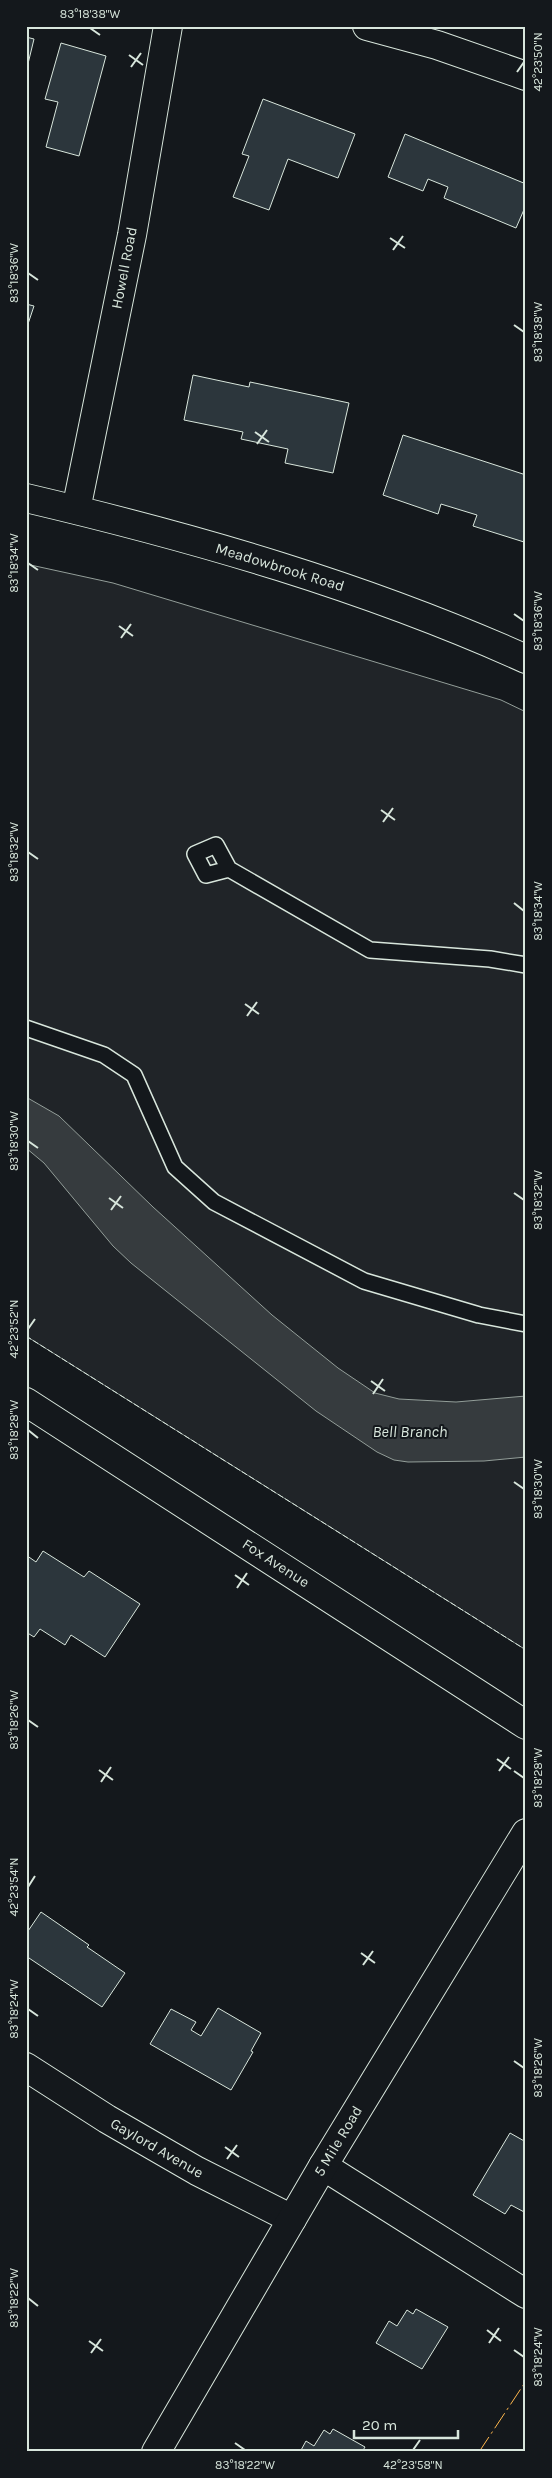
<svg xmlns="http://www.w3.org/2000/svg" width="552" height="2478" viewBox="0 0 552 2478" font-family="Karla,sans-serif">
<rect width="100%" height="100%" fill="#14181c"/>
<path fill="#202428" stroke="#939e99" d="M 26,564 L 113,583 L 501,700 L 526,712 L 526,1650 L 26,1336 Z"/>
<path fill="#363b3e" stroke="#939e99" d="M 26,1097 L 59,1116 L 153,1207 L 272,1315 L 338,1368 L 375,1393 L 399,1399 L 456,1402 L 526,1396 L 526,1457 L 484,1461 L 408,1462 L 394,1460 L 377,1452 L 316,1411 L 131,1263 L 113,1246 L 44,1163 L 26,1148 Z"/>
<path fill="#2c363c" stroke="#d8e6dc" d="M 26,37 L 34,39 L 26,72 Z
M 61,43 L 106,56 L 79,156 L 46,147 L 58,102 L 45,99 Z
M 263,99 L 355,134 L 338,178 L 288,159 L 269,210 L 233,197 L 249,156 L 242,154 Z
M 405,134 L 526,184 L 526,205 L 516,228 L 444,198 L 448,187 L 428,179 L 423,191 L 388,177 Z
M 26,304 L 34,306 L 26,330 Z
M 193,375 L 249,387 L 250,382 L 349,403 L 333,473 L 285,463 L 288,449 L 241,439 L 243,432 L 184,420 Z
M 403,435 L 526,475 L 526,536 L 524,542 L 473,526 L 477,515 L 441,504 L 438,514 L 383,495 Z
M 43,1551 L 84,1577 L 89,1571 L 140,1604 L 105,1657 L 71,1635 L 65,1645 L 40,1629 L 34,1637 L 26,1632 L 26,1555 L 36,1562 Z
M 41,1912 L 89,1945 L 87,1947 L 125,1973 L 102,2007 L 26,1956 L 26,1934 Z
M 218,2008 L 261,2033 L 251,2051 L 253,2052 L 231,2090 L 150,2044 L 171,2009 L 196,2022 L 191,2030 L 201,2036 Z
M 510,2133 L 526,2142 L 526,2213 L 511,2205 L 505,2214 L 473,2195 Z
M 416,2309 L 448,2327 L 422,2369 L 376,2343 L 389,2321 L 397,2326 L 407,2310 L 413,2314 Z
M 333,2429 L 365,2447 L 362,2452 L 300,2452 L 306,2441 L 314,2446 L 324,2430 L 330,2434 Z"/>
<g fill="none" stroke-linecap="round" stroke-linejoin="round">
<defs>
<path id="lane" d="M 229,869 L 206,875 L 195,854 L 216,845 L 229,869 L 370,950 L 490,959 L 526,965
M 26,1028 L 104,1055 L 134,1075 L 175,1167 L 214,1202 L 364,1281 L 479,1315 L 526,1324"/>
<path id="street" d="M 367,26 L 437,45 L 526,76
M 26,498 C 196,538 366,587 526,659
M 76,510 L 132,235 L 168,26
M 26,1402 L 526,1725
M 26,2067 L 107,2119 L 197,2171 L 292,2219
M 323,2166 L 526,2294"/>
<path id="secondary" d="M 156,2452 L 323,2166 L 526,1833"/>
</defs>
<use href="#lane" stroke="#d8e6dc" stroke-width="18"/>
<use href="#street" stroke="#d8e6dc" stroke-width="30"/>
<use href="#secondary" stroke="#d8e6dc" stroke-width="30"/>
<use href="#lane" stroke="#14181c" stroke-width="15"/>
<use href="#street" stroke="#14181c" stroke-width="28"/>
<use href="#secondary" stroke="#14181c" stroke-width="28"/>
<path stroke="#d8e6dc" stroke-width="1" stroke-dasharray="6 2.5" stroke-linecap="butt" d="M 26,1336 L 526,1650"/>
<path stroke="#ffb74d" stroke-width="1" stroke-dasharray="18 4 2.5 4" stroke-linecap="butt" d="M 479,2452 L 526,2381"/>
</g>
<path fill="none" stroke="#d8e6dc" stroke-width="2" d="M 90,28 L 100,35M 129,55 L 143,65M 131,67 L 141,53M 517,72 L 524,62M 390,238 L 405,248M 393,250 L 403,236M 28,273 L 38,280M 514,325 L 524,332M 255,432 L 269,442M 257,444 L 267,430M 28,563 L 38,570M 514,614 L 524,621M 119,626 L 133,636M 121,638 L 131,624M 381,810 L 395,820M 383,822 L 393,808M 28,852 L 38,859M 514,903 L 524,911M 245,1004 L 259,1014M 247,1016 L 257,1002M 28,1141 L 38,1148M 514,1193 L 524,1200M 109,1198 L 123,1208M 111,1210 L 121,1196M 28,1329 L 35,1319M 371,1381 L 385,1391M 373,1394 L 383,1379M 28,1430 L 38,1438M 514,1482 L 524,1489M 235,1575 L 249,1585M 237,1588 L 247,1573M 28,1720 L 38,1727M 497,1759 L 511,1769M 99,1770 L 113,1780M 499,1771 L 509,1757M 514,1771 L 524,1778M 101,1782 L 111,1767M 28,1887 L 35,1876M 361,1953 L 375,1963M 363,1965 L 373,1951M 28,2009 L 38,2016M 514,2061 L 524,2068M 225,2147 L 239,2157M 227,2159 L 237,2145M 28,2298 L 38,2306M 487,2330 L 501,2341M 89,2341 L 103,2351M 489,2343 L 499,2328M 514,2350 L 524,2357M 91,2353 L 101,2339M 235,2443 L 245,2450M 413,2450 L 420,2440"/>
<g text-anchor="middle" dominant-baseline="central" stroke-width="4" stroke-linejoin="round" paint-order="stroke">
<g font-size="15" fill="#d8e6dc" stroke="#14181c">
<text transform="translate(124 268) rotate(-79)">Howell Road</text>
<text transform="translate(280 567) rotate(17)">Meadowbrook Road</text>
<text transform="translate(276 1563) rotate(33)">Fox Avenue</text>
<text transform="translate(338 2141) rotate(-59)">5 Mile Road</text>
<text transform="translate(157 2148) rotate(30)">Gaylord Avenue</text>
</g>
<g font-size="16" font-style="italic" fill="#d8e6dc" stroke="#14181c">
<text x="410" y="1431">Bell Branch</text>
</g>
</g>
<rect width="552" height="2478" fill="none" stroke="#14181c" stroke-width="55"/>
<path d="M354 2430v8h104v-8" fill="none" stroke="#d8e6dc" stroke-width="2.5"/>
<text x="362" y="2430" font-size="15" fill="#d8e6dc" stroke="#14181c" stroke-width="4" paint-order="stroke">20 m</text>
<rect x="28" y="28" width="496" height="2422" fill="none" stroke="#d8e6dc" stroke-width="2"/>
<g font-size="12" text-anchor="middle" fill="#d8e6dc">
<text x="90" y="18">83°18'38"W</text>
<text transform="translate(538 62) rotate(-90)" y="4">42°23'50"N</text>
<text transform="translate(14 273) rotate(-90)" y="4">83°18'36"W</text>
<text transform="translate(538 332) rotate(-90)" y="4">83°18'38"W</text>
<text transform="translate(14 563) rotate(-90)" y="4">83°18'34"W</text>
<text transform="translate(538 621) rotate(-90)" y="4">83°18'36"W</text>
<text transform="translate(14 852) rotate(-90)" y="4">83°18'32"W</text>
<text transform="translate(538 911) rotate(-90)" y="4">83°18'34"W</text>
<text transform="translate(14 1141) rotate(-90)" y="4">83°18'30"W</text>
<text transform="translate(538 1200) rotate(-90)" y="4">83°18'32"W</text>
<text transform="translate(14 1329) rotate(-90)" y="4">42°23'52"N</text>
<text transform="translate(14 1430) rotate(-90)" y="4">83°18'28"W</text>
<text transform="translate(538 1489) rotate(-90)" y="4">83°18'30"W</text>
<text transform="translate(14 1720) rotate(-90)" y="4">83°18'26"W</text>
<text transform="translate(538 1778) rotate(-90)" y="4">83°18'28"W</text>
<text transform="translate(14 1887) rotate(-90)" y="4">42°23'54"N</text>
<text transform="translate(14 2009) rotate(-90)" y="4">83°18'24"W</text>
<text transform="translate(538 2068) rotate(-90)" y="4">83°18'26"W</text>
<text transform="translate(14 2298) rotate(-90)" y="4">83°18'22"W</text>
<text transform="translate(538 2357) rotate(-90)" y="4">83°18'24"W</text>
<text x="245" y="2469">83°18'22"W</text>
<text x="413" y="2469">42°23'58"N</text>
</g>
</svg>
